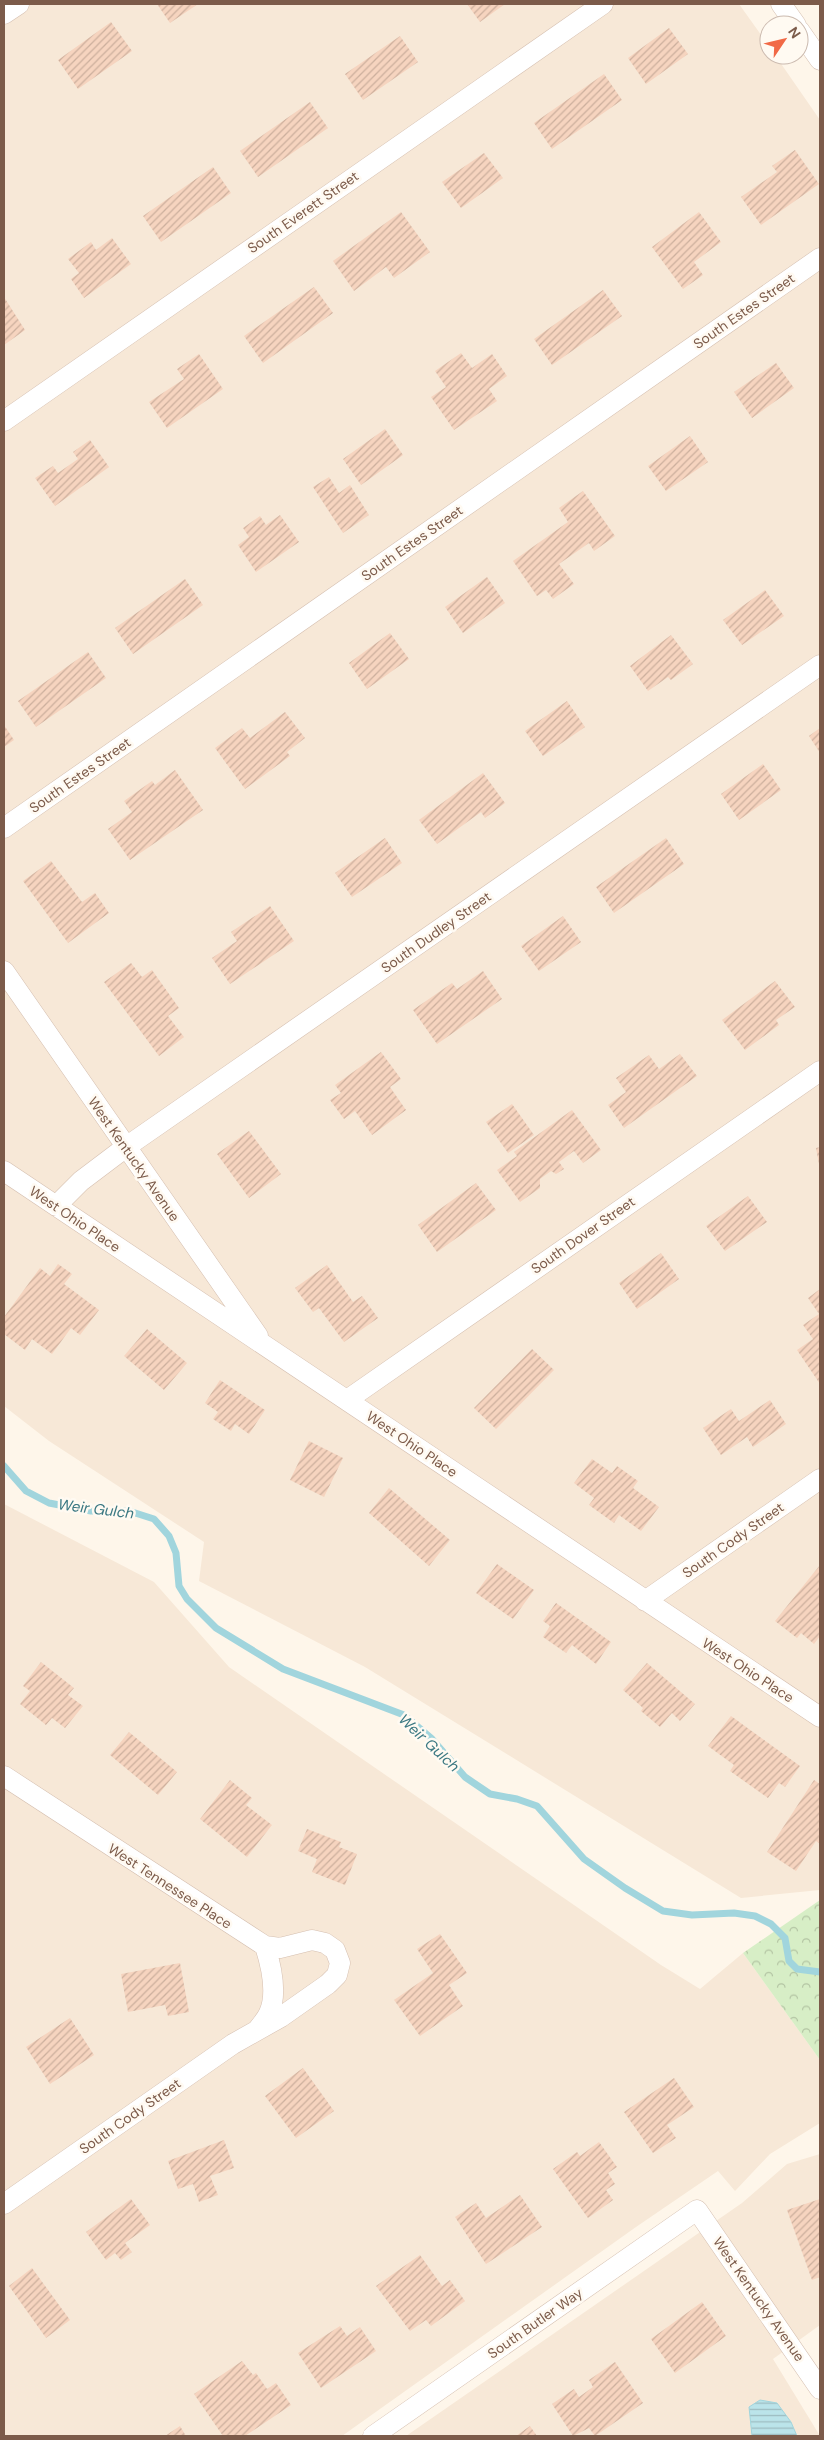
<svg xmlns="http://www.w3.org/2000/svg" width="824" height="2440" viewBox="0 0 824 2440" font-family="'DM Sans',sans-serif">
<defs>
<pattern id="forest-crowns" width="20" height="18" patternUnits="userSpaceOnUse" patternTransform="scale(1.25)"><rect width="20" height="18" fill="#d7eec6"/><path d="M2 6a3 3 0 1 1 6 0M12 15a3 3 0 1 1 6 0" fill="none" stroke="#b3c4a3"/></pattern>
<pattern id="water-rules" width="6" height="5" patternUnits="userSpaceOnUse" patternTransform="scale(1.25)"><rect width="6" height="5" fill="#bbe4ea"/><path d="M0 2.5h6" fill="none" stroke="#9dbcc0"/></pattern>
<pattern id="building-hatch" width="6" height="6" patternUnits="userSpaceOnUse" patternTransform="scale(1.25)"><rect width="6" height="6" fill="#f6d4bf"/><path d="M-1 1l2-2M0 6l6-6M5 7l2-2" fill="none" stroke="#ccaf9d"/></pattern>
</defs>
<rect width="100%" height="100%" fill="#fef6ea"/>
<path fill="#f7e8d7" d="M 4,4 L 739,4 L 769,46 L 769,55 L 775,55 L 820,120 L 820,1890 L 741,1898 L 365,1667 L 199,1581 L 204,1542 L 49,1441 L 4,1406 Z
M 4,1504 L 154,1582 L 229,1667 L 661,1965 L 700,1989 L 743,1953 L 820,2060 L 820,2123 L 770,2154 L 735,2191 L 718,2171 L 636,2227 L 342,2436 L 4,2436 Z
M 820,2154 L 820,2325 L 773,2359 L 820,2436 L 406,2436 L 742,2203 L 787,2164 Z"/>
<path fill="url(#forest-crowns)" d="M 820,1900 L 820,2060 L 743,1953 Z"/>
<path fill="url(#water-rules)" stroke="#a1d5dd" d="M 760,2400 L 777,2403 L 791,2422 L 797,2436 L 752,2436 L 749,2407 Z"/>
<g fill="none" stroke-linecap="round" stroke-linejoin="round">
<path stroke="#a1d5dd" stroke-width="7" d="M 4,1466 L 26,1491 L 49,1503 L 91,1511 L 129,1511 L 154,1519 L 169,1536 L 176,1553 L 179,1586 L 187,1599 L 216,1628 L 283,1669 L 404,1715 L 432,1739 L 465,1777 L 490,1794 L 517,1799 L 537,1806 L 584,1859 L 625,1888 L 663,1911 L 692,1915 L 734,1913 L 755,1916 L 771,1924 L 785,1938 L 789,1961 L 797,1969 L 820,1972"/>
</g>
<path fill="url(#building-hatch)" d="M 157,4 L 198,4 L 170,23 Z
M 467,4 L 505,4 L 480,22 Z
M 111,22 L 132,51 L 78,89 L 58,60 Z
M 669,28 L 688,54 L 646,84 L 628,58 Z
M 400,36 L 418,62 L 363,100 L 345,74 Z
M 604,74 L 622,100 L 552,149 L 534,123 Z
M 310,102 L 328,128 L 258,177 L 240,151 Z
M 795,150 L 819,184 L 761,225 L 741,197 L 777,172 L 772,166 Z
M 484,153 L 503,178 L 461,208 L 442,182 Z
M 213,167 L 231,193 L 161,242 L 143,216 Z
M 401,212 L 430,252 L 394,278 L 386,267 L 354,291 L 333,261 Z
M 699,212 L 721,242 L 694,262 L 703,275 L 683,289 L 652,247 Z
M 112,238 L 131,264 L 84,298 L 71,279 L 79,273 L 68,259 L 91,242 L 96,250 Z
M 314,287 L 333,313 L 263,363 L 244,336 Z
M 603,290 L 622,316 L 552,365 L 534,339 Z
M 4,297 L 25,330 L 4,345 Z
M 461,353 L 472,368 L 492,354 L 507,376 L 489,389 L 497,401 L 454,430 L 431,397 L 446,387 L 435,371 Z
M 199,354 L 223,389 L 167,428 L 149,402 L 184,379 L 177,369 Z
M 776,363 L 794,388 L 752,418 L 734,392 Z
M 385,429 L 403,455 L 361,485 L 343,459 Z
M 690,436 L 708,462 L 666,491 L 648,466 Z
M 90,440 L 109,467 L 55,506 L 35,478 L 53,466 L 58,473 L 78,459 L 73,452 Z
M 329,477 L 339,493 L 350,485 L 369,515 L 343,533 L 313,487 Z
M 583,491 L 615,536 L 594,551 L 589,543 L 559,564 L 574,584 L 553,599 L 546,590 L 537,596 L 513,561 L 568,522 L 559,508 Z
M 280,515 L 299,542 L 256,572 L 238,545 L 249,537 L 243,528 L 260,516 L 266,525 Z
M 487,577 L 505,603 L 463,633 L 445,607 Z
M 185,579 L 203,605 L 133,654 L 115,628 Z
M 765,590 L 784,616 L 742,645 L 723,620 Z
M 390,633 L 409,659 L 367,689 L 349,663 Z
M 671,635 L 693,664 L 671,680 L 668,677 L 648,691 L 630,666 Z
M 88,652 L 106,678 L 36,727 L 18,701 Z
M 567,701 L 585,727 L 543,756 L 525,731 Z
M 285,712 L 305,738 L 287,752 L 290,756 L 245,789 L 215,748 L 242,728 L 250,738 Z
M 4,725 L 14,740 L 4,747 Z
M 820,728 L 820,753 L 809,736 Z
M 763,764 L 781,790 L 739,820 L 721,794 Z
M 175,770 L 203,810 L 130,860 L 108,829 L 132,812 L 124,801 L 152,781 L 155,785 Z
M 483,773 L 505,803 L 485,818 L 481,812 L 437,844 L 419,820 Z
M 385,838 L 402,863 L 352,897 L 335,873 Z
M 666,838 L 684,864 L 614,913 L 596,887 Z
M 51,861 L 82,902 L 95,893 L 109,913 L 68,943 L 23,881 Z
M 270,906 L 294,941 L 230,984 L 212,958 L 237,941 L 231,932 Z
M 563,916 L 581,942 L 539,971 L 521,946 Z
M 131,963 L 142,977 L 152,970 L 179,1008 L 168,1016 L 184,1037 L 159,1056 L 104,982 Z
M 483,971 L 502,999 L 437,1044 L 413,1010 L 452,983 L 457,989 Z
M 775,981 L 795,1007 L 776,1020 L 779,1025 L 745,1050 L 722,1020 Z
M 381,1052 L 401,1079 L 390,1087 L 406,1110 L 372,1135 L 355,1111 L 344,1119 L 330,1100 L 341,1093 L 335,1085 Z
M 680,1054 L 697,1076 L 624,1128 L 608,1105 L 626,1092 L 616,1078 L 649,1055 L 659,1069 Z
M 512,1104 L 534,1135 L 508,1153 L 486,1122 Z
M 572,1110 L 601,1150 L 583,1163 L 574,1151 L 559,1162 L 564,1169 L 556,1174 L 551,1171 L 540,1179 L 540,1188 L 520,1202 L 497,1170 L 517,1156 L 514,1152 Z
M 249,1131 L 281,1174 L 249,1198 L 217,1154 Z
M 820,1147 L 820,1164 L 819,1164 L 816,1148 Z
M 476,1183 L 496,1210 L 437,1252 L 418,1225 Z
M 748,1196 L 767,1222 L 725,1251 L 706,1226 Z
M 661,1253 L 679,1279 L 637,1309 L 619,1283 Z
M 58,1264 L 72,1274 L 64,1284 L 99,1310 L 80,1335 L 71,1328 L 52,1354 L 32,1339 L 25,1350 L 4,1334 L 4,1317 L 40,1268 L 50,1276 Z
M 327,1265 L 353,1302 L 362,1296 L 378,1318 L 344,1342 L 319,1308 L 313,1312 L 295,1288 Z
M 820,1289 L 820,1384 L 797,1350 L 813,1339 L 803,1325 L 819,1314 L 808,1298 Z
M 147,1329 L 187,1363 L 164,1390 L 124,1356 Z
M 532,1349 L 554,1370 L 496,1429 L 474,1408 Z
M 220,1380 L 265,1410 L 249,1434 L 235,1424 L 231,1431 L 213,1419 L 218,1412 L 205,1403 Z
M 770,1400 L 786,1424 L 753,1447 L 747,1437 L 721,1455 L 703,1428 L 731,1409 L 739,1421 Z
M 309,1441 L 343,1458 L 324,1497 L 290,1480 Z
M 592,1459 L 612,1473 L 617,1466 L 638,1481 L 633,1488 L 659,1507 L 641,1531 L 619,1515 L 614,1523 L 589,1505 L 594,1498 L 574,1483 Z
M 389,1488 L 450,1540 L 429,1566 L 369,1513 Z
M 497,1564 L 534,1590 L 513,1619 L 476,1593 Z
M 820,1565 L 820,1636 L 814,1644 L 801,1633 L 797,1638 L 775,1621 Z
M 556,1603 L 611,1642 L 596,1664 L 572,1645 L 566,1653 L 543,1637 L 550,1626 L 543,1621 Z
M 41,1662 L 74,1688 L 68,1695 L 83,1706 L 65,1728 L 52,1718 L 46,1725 L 20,1704 L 30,1691 L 23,1686 Z
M 647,1663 L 695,1704 L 680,1721 L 672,1713 L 660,1727 L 641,1711 L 643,1708 L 623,1690 Z
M 731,1716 L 800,1766 L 785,1787 L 779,1783 L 768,1798 L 730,1771 L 734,1765 L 708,1746 Z
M 129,1732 L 177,1772 L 158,1795 L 110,1755 Z
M 230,1780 L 252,1798 L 246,1805 L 272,1825 L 247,1857 L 200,1819 Z
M 814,1780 L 820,1784 L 820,1844 L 816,1841 L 796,1871 L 767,1852 Z
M 307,1829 L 341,1842 L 339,1847 L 357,1854 L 345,1885 L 312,1872 L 317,1859 L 298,1851 Z
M 440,1934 L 467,1973 L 449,1985 L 463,2006 L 420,2036 L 394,2000 L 433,1973 L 417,1949 Z
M 180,1963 L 189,2012 L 168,2016 L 165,2005 L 128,2012 L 121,1974 Z
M 70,2018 L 94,2055 L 50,2084 L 26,2047 Z
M 303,2068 L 334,2111 L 296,2138 L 265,2096 Z
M 674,2078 L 694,2107 L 667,2125 L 676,2138 L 653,2153 L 624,2112 Z
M 224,2140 L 234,2168 L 210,2176 L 218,2195 L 199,2202 L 193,2184 L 178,2189 L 168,2161 Z
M 599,2142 L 617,2167 L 608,2173 L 615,2184 L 606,2190 L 613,2200 L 588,2218 L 553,2169 L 577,2152 L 580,2156 Z
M 520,2195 L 542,2227 L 486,2264 L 455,2217 L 476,2203 L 486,2218 Z
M 131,2199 L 150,2225 L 125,2243 L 132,2252 L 121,2260 L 115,2253 L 106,2260 L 86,2232 Z
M 820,2199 L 820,2277 L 812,2280 L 787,2210 Z
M 420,2255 L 442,2286 L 450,2280 L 465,2301 L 431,2326 L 426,2320 L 410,2331 L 376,2286 Z
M 32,2268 L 70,2320 L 46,2338 L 9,2286 Z
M 702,2302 L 726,2336 L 675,2373 L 651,2339 Z
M 340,2326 L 347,2336 L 360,2327 L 376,2351 L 321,2388 L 298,2353 Z
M 242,2361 L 253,2375 L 256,2373 L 267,2389 L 276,2383 L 291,2405 L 245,2436 L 223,2436 L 194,2394 Z
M 615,2362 L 643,2403 L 595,2436 L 589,2428 L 573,2436 L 552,2404 L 574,2389 L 579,2397 L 593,2387 L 589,2380 Z
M 180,2426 L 186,2436 L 165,2436 Z
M 530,2426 L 537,2436 L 516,2436 Z"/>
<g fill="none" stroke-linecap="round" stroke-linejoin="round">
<defs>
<path id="street" d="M 781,4 L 796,25
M 4,14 L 19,4
M 799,30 L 820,60
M 4,421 L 603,4
M 4,828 L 820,258
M 4,971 L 258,1336
M 4,1171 L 820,1717
M 56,1206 L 81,1181 L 126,1147 L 820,665
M 347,1400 L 820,1071
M 645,1601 L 820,1479
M 4,1776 L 265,1946 L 280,1948 L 312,1940 L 325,1943 L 335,1950 L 340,1963 L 337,1975 L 328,1984 L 281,2017 L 233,2044 L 4,2204
M 258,2029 C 262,2024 267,2018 269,2013 C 278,1993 271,1965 265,1946
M 373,2436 L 697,2210 L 820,2389"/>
</defs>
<use href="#street" stroke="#d5bfb0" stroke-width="21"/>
<use href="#street" stroke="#fff" stroke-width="20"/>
</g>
<g text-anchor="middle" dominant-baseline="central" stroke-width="5" stroke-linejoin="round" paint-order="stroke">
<g font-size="14" fill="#7c5b4a" stroke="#fffaf2">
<text transform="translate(303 212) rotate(-35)">South Everett Street</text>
<text transform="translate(744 311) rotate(-35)">South Estes Street</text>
<text transform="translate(412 543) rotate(-35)">South Estes Street</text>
<text transform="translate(80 775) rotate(-35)">South Estes Street</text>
<text transform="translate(436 932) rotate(-35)">South Dudley Street</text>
<text transform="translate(134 1159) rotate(55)">West Kentucky Avenue</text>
<text transform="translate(75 1219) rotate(34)">West Ohio Place</text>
<text transform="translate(583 1235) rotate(-35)">South Dover Street</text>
<text transform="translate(412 1444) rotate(34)">West Ohio Place</text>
<text transform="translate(733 1540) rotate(-35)">South Cody Street</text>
<text transform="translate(748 1670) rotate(33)">West Ohio Place</text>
<text transform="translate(170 1886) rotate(33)">West Tennessee Place</text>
<text transform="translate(130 2116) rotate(-35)">South Cody Street</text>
<text transform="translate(759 2299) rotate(55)">West Kentucky Avenue</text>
<text transform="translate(535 2323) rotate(-35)">South Butler Way</text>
</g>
<g font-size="15" font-style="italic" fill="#3b7882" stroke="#fffaf2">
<text transform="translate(96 1509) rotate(7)">Weir Gulch</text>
<text transform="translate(429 1743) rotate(43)">Weir Gulch</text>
</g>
</g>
<rect width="824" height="2440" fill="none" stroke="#7c5b4a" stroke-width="10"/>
<g transform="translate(784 40) rotate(55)"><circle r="24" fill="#fffaf2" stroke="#cbbaaf"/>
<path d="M0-4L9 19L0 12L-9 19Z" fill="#f16946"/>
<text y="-8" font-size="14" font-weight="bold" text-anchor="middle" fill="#7c5b4a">N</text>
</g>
</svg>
